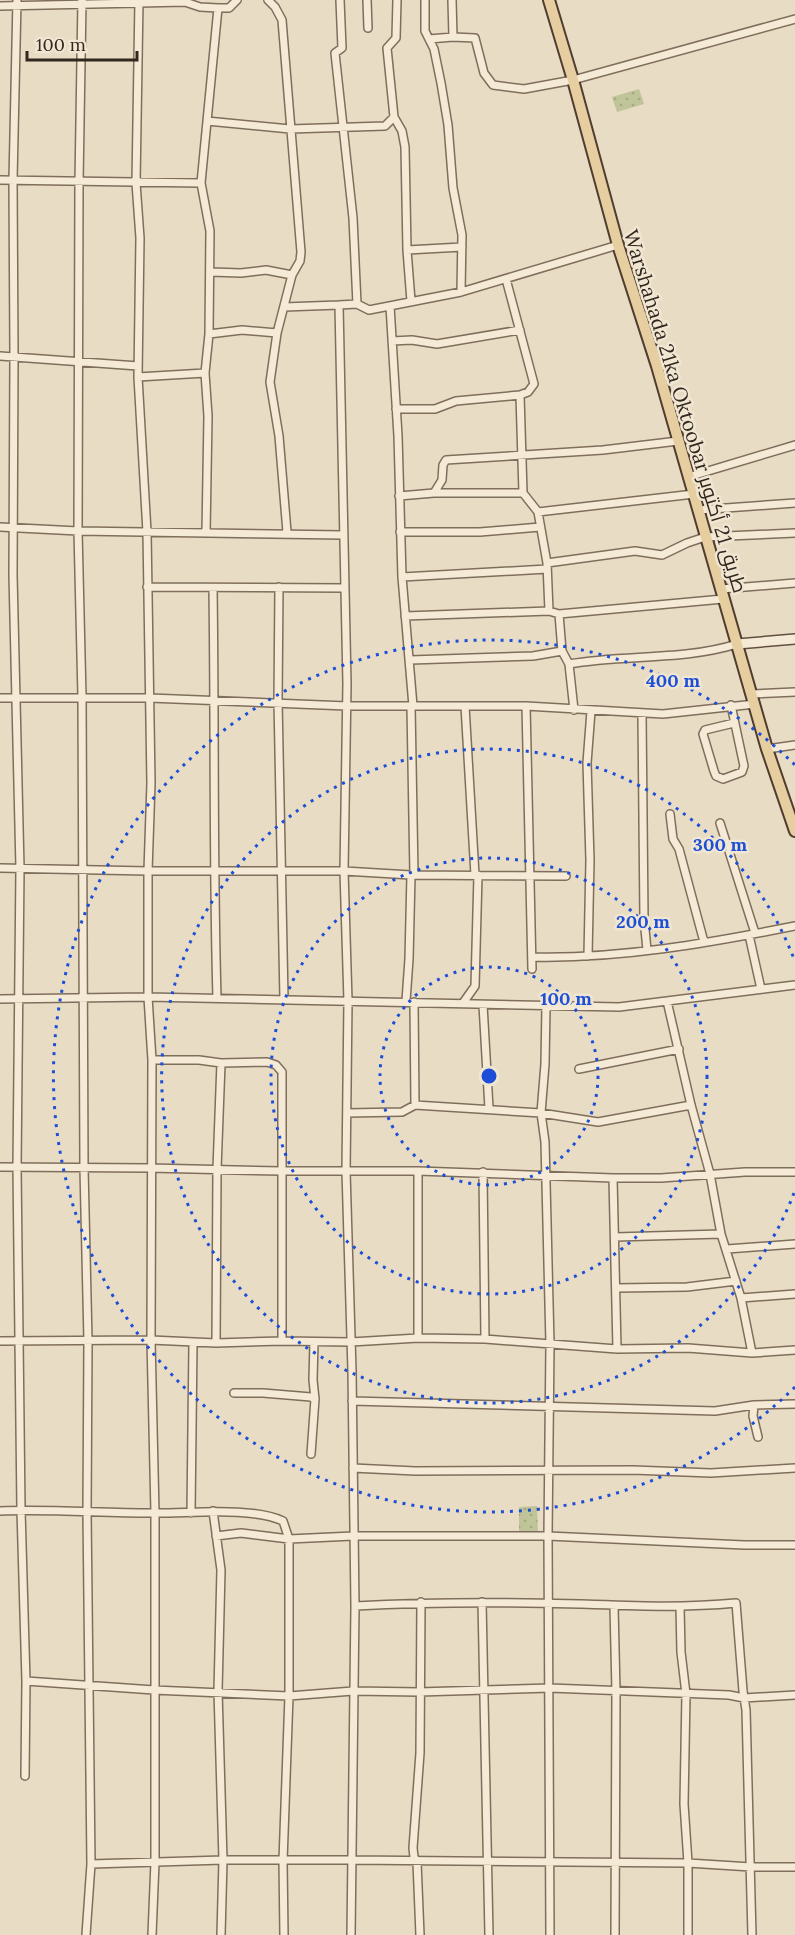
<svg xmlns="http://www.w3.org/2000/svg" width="795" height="1935" viewBox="0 0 795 1935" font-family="Lora,Cairo,serif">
<defs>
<pattern id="park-dots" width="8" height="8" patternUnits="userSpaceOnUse" patternTransform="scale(1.5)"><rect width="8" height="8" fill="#c0c499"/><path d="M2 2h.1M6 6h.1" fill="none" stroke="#a5a883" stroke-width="1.8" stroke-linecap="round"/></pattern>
</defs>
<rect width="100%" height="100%" fill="#e8dcc4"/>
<path fill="url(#park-dots)" d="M 639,89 L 644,104 L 617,112 L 612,97 Z
M 537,1506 L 538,1531 L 519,1532 L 519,1507 Z"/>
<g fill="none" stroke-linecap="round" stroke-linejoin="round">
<defs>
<path id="street" d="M 17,0 L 13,180 L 14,356 L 13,575 L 20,868 L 17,1167 L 21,1510 L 26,1681 L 25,1776
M 82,0 L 79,182 L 78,531 L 82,697 L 84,1168 L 88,1341 L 87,1512 L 91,1864 L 86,1935
M 139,0 L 136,183 L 140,238 L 138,377 L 147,532 L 151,783 L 148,871 L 148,997 L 152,1060 L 151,1340 L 155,1513 L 155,1862 L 152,1935
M 268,0 L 275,7 L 282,20 L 301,252 L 300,261 L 292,275 L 277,333 L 270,382 L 279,436 L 287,532
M 340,0 L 342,48 L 335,53 L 353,218 L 357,304
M 367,0 L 368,28
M 397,0 L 396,38 L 387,48 L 394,117 L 402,131 L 405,147 L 407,250 L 411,301
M 425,0 L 425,31 L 434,49 L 441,83 L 448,125 L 453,188 L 462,235 L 461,292
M 0,6 L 185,2 L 200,7 L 218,8
M 453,37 L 475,38 L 484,73 L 493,85 L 524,89 L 573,80 L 795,19
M 429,39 L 453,37 L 452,0
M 207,121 L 290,129 L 385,126 L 394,117
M 0,180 L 201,183
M 407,250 L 462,247
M 211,272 L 241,273 L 266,270 L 292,275
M 506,279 L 534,384 L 528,392 L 520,395 L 523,493 L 538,512
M 390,306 L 398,436 L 402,577 L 413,706
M 284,307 L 339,305
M 209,334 L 242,330 L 277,333
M 392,341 L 412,340 L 437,344 L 520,330
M 0,356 L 138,366
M 138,377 L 205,373
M 396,409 L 435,409 L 456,401 L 520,395
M 688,477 L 795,445
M 434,493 L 523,493
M 399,496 L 434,493 L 442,480 L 443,465 L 446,460 L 603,450 L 678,441
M 698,510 L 795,503
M 0,527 L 78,531 L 343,535
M 400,532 L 480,532 L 540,527
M 206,533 L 208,416 L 205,373 L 209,334 L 210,231 L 201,183 L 218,8 L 229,8 L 237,0
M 547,563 L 635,551 L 662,555 L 687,543 L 705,537 L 795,533
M 402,577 L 547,569
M 147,587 L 344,588
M 279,587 L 278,701 L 284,999
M 213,589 C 215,725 213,861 217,998
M 721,589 L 795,583
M 549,611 L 547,563 L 538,512 L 694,494
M 559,614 L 562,651 L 569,664 L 574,710
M 405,616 L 549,611 L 559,614 L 723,599
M 410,660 L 533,656 L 562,651
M 569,664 C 625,654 682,661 737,644
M 752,694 L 795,692
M 0,698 L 150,698 L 347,706 L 526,706 L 663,714 L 755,704
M 731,705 L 744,766 L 742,772 L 723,779 L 716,776 L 714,771 L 703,734 L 705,730 L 734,723
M 411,706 L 414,875
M 465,706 L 475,875
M 526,706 L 532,969
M 642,714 L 644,919 L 647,950
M 767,749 L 795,745
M 670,814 L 673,839 L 679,849 L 704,942
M 720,823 L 755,933
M 0,868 L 148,871 L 344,871 L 411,875 L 566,876
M 749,935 L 761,989
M 588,956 L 590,860 L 587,763 L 591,711
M 532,957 C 620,959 709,943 795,926
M 0,999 L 148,997 L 619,1007 L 795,985
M 406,1001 L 409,959 L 411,875
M 667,1001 L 691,1105 L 710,1174 L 721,1234 L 741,1298 L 752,1353
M 414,1002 L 415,1105
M 463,1003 L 475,986 L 478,875
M 483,1005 L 489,1108
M 546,1006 L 545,1064 L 541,1113 L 545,1142 L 550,1344 L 548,1536 L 550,1935
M 152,1060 L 199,1060 L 221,1063 L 267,1062 L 276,1065 L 282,1072 L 282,1341
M 579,1069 L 679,1049
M 347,1113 L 402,1112 L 415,1105 L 541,1113 L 598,1122 L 691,1105
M 0,1167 L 150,1168 L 281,1171 L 418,1171 L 613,1178 L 661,1178 L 745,1172 L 795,1172
M 483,1172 L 485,1339
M 613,1178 L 617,1349
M 615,1237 L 721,1234
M 727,1249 L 795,1244
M 616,1288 L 687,1287 L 736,1281
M 741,1298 L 795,1294
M 418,1338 L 418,1171
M 0,1341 L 151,1340 L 216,1343 L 282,1341 L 351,1342 L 418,1338 L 485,1339 L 617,1349 L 688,1348 L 752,1353 L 795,1350
M 216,1343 L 217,1169 L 221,1063
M 234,1393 L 263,1393 L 311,1397 L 315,1399
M 352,1401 L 715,1411 L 754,1405 L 795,1404
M 754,1405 L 753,1416 L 758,1437
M 311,1454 L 315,1399 L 313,1380 L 314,1342
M 353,1468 L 415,1471 L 633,1470 L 711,1473 L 795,1468
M 0,1511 C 50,1509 101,1513 151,1513 C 187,1514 250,1506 283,1521 L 289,1539 L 289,1696 L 283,1861 L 284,1935
M 213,1511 L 221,1570 L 218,1691 L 223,1860 L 221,1935
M 191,1513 L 193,1343
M 216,1536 L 241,1533 L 289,1539 L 353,1536 L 548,1536 L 744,1545 L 795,1545
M 482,1602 L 489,1935
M 355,1606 C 430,1602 505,1602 580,1604 C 633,1606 684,1608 736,1603 L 743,1691 L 746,1710 L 752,1935
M 614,1606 L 616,1692 L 615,1935
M 680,1607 L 681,1652 L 686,1694 L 684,1804 L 688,1863 L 688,1935
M 26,1681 L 154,1690 L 289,1696 L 353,1691 L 419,1692 L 550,1688 L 729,1695 L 744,1698 L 795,1695
M 91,1864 L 223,1860 L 352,1860 L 688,1863 L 751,1867 L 795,1867
M 351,1935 L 355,1606 L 352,1371 L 346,1171 L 348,1001 L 344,871 L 347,684 L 339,305 L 357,304 L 369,310 L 461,292 L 618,245
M 420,1935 L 417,1862 L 414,1857 L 413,1848 L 420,1753 L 421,1602"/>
<path id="secondary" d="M 737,644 L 795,639"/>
<path id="primary" d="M 549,0 L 573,80 L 618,245 L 657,366 L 767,749 L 795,831"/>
</defs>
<use href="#street" stroke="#806e5c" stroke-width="10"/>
<use href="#secondary" stroke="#614f40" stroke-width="12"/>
<use href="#primary" stroke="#4e3d30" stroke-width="14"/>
<use href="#street" stroke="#f4ead5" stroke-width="7"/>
<use href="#secondary" stroke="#f4ead5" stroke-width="9"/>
<use href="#primary" stroke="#e6cea0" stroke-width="10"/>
</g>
<g fill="none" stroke="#1d4ed8" stroke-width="3" stroke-dasharray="3 6">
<circle cx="489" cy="1076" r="109"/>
<circle cx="489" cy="1076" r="218"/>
<path d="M794 1193A327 327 0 1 1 794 959"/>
<path d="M795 1387A436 436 0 1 1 795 765"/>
</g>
<g text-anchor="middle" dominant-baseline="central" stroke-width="5" stroke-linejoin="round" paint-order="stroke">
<g font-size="20" fill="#32271f" stroke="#f0e6d2">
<text transform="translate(686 411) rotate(73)">Warshahada 21ka Oktoobar طريق 21 أكتوبر</text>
</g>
</g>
<circle cx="489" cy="1076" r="9" fill="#1d4ed8" stroke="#f0e6d2" stroke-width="3"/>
<g font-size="18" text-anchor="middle" font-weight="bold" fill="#1d4ed8" stroke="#f0e6d2" stroke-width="5" stroke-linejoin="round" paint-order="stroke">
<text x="673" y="687">400 m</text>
<text x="720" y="851">300 m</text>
<text x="643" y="928">200 m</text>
<text x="566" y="1005">100 m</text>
</g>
<path d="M27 51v9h110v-9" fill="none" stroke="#32271f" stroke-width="3"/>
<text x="36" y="51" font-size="18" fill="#32271f" stroke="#f0e6d2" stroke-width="4.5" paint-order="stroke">100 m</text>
</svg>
